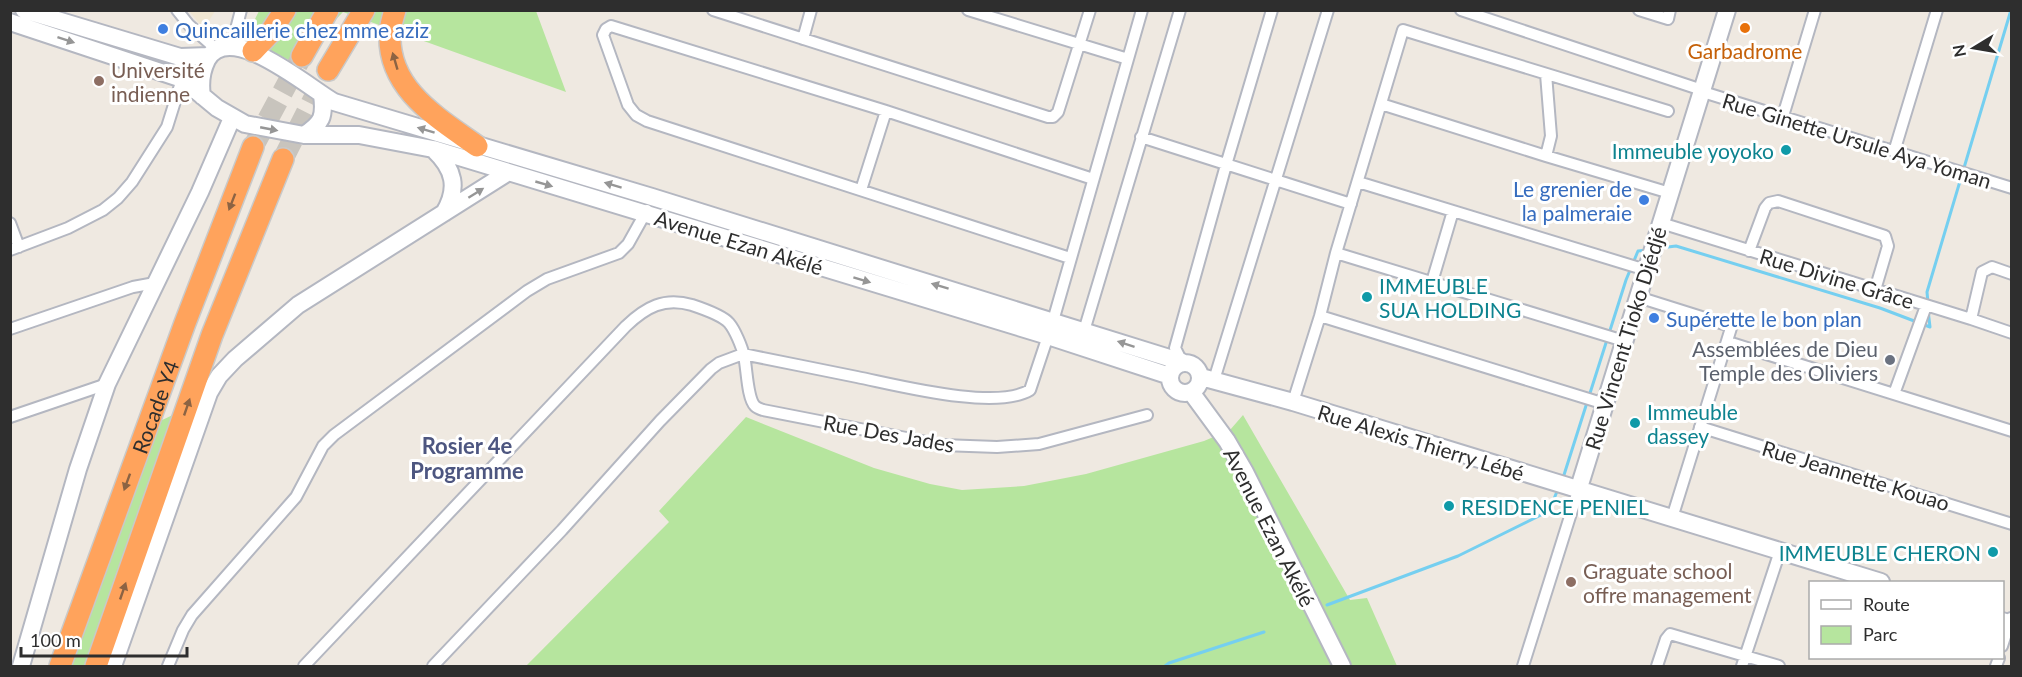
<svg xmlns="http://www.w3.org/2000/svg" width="2022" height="677" viewBox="0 0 2022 677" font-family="Lato,sans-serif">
<rect width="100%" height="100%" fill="#efe9e1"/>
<path fill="#f0e6d1" d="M 189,11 L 215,11 L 204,29 Z"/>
<path fill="#b6e59e" d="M 259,11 L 536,11 L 566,92 L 343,12 L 294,63 L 246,37 Z
M 217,394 L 121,666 L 59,666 L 158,422 Z
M 1243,415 L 1350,600 L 1367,598 L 1397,666 L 526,666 L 669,522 L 659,511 L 746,417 L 874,468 L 930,484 L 962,490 L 1024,486 L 1086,474 L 1204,441 L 1230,430 Z"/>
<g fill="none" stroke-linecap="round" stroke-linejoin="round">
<path stroke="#75cff0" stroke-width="3" d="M 1660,248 L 1676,246 L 1880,308 L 1930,327 L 1928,310
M 1928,303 L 1927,292 L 2011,10
M 1563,478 L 1626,280 L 1638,251 L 1648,250
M 1327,605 L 1458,556 L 1549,511 L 1558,489
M 1165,666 L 1169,663 L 1264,632"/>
<path stroke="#c8c4bd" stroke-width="21" stroke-dasharray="21 10" stroke-linecap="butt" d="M 253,147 L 302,56
M 283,159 L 328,70"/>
<defs>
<path id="street" d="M 177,10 L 189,25 L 216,49
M 713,10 L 1048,117 L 1053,117 L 1058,112 L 1090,10
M 968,10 L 1128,59
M 1461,10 L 1696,88 L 1703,92 L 2012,188
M 1639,10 L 1668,19 L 1670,10
M 803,39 L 811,10
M 235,46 L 235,33 L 241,10
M 1381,104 L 1546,156 L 1670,193
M 1783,116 L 1815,10
M 1141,137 L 1351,204
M 1894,152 L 1937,10
M 1546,156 L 1551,136 L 1546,74
M 1358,182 L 1646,270
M 861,190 L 886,111
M 10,223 L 19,247
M 1661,223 L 1971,319 L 2012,333
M 10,250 L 68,228 L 103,210 L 118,198 L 132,182 L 167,127 L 182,79
M 1749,251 L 1765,208 L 1769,203 L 1778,201 L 1885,236 L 1888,246 L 1875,290
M 1336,253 L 1624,341
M 1070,258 L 647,121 L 636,115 L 628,105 L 603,35 L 606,29 L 611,26 L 886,111 L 1093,179
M 1432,282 L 1453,211
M 1638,297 L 1727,325 L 1731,328 L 1672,518
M 1320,316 L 1605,404
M 1971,319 L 1982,272 L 1992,267 L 2012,274
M 10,329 L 133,287 L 155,283
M 1084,331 L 1180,10
M 1728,342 L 2012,431
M 1182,362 L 1175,348 L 1226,165 L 1272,10
M 1214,380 L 1328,10
M 1894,394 L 1926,306
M 1293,402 L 1320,316 L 1336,253 L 1403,30 L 1668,111
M 10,417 L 107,384
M 1700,427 L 2012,524
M 2002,646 L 2011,618
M 168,666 L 183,630 L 192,615 L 296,497 L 323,446 L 334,435 L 527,291 L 547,279 L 619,253 L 628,244 L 647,210
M 304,666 L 626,326 C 646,307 664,297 692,305 C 701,308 723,316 729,323 C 735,330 742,347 744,356 C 747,368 747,398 755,406 C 757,408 760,409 763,410 L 942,445 L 997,447 L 1039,444 L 1147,415
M 433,666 L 562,530 L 660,421 L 711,369 L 719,363 L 743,354 C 781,362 819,369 857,377 C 897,385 996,411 1030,390 L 1053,321 L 1142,10
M 1523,666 L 1578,491
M 1657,666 L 1666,639 L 1670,634 L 1779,666
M 1742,666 L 1780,551
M 1996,666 L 1999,658"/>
<path id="secondary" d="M 24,10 L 180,57 L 209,56
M 10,22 L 182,79 L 217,108 L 245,124 L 304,135 L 359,135 L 433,149 L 1048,336 L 1170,376
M 202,96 C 200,83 201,72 207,60 C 228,18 309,88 334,102 L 652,197 L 1182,362
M 304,135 C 322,123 325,117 322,95
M 434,150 C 454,169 459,188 444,213
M1170 378a15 15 0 1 1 30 0a15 15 0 1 1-30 0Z
M 1201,377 L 1293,402 L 1881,582
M 1191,392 L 1227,441 L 1245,472 L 1342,666
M 1578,491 L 1727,10
M 2002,621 L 2012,624
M 21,666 L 78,469 L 107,384 L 200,192 L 232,118
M 113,666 L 209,393 L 219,376 L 235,359 L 298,305 L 507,173"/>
<g id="highway">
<path d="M 395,10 C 393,18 390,26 390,33 C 387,89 438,118 477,146"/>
<path d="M 253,51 L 270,33 L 285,10"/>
<path d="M 302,56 L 328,10"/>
<path d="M 328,70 L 364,10"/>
<path id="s1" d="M 60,666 L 185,323 L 253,147"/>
<path d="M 96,666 L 212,335 L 283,159"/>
</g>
</defs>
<use href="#street" stroke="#b4b7c1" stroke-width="14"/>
<use href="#secondary" stroke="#b4b7c1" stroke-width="20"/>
<use href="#highway" stroke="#c9c9c9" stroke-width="24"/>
<use href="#street" stroke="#fff" stroke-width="10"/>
<use href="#secondary" stroke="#fff" stroke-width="16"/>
<use href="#highway" stroke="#ffa35c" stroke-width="21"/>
</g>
<defs><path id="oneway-solid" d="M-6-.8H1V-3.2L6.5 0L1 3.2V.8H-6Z" transform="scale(1.5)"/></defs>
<g fill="#969696">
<use href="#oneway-solid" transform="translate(66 40) rotate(18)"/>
<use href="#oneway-solid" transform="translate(269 129) rotate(11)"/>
<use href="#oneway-solid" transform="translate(426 130) rotate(-163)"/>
<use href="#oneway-solid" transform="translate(544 184) rotate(16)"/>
<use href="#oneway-solid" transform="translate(613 185) rotate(-163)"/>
<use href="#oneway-solid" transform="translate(476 193) rotate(-32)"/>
<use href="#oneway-solid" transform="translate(862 280) rotate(17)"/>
<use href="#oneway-solid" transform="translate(940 286) rotate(-163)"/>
<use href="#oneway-solid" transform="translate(1126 344) rotate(-162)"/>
</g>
<g fill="#8c6343">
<use href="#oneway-solid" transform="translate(395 61) rotate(-106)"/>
<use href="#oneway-solid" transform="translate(232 202) rotate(111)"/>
<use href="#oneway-solid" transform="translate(187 407) rotate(-71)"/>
<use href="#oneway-solid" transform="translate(127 482) rotate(110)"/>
<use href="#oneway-solid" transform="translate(123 591) rotate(-71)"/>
</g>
<circle fill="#e8710a" stroke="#fff" stroke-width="2" cx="1745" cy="28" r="6"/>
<g fill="#3f7fe0" stroke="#fff" stroke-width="2">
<circle cx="163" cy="29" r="6"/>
<circle cx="1644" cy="200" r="6"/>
<circle cx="1654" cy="318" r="6"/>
</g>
<g fill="#8d6e63" stroke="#fff" stroke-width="2">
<circle cx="99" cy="81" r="6"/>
<circle cx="1571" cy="582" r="6"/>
</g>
<g fill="#0f9aa8" stroke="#fff" stroke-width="2">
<circle cx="1786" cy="150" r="6"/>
<circle cx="1367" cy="297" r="6"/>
<circle cx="1635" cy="423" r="6"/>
<circle cx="1449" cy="506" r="6"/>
<circle cx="1993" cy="552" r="6"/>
</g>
<circle fill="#6b7280" stroke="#fff" stroke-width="2" cx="1890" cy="360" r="6"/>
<g text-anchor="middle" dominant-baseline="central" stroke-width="6" stroke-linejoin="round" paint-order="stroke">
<g font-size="21" fill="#366cbe" stroke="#fff" text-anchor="start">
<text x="175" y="29">Quincaillerie chez mme aziz</text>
<text x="1632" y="188" text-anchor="end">Le grenier de<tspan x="1632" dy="24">la palmeraie</tspan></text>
<text x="1666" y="318">Supérette le bon plan</text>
</g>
<g font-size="21" fill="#c56008" stroke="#fff">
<text x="1745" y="50">Garbadrome</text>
</g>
<g font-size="21" fill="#785e54" stroke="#fff" text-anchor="start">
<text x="111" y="69">Université<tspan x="111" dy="24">indienne</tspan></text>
<text x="1583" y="570">Graguate school<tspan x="1583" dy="24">offre management</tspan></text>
</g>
<g font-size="21" fill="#2e2e2e" stroke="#fff">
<text transform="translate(1857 140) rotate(17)">Rue Ginette Ursule Aya Yoman</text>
<text transform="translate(739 242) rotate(17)">Avenue Ezan Akélé</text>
<text transform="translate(1837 278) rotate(17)">Rue Divine Grâce</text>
<text transform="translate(1625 338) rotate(-73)">Rue Vincent Tioko Djédjé</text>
<text stroke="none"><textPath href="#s1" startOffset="276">Rocade Y4</textPath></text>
<text transform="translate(889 433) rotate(10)">Rue Des Jades</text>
<text transform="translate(1421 442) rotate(17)">Rue Alexis Thierry Lébé</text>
<text transform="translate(1856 475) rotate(17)">Rue Jeannette Kouao</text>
<text transform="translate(1270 527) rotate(63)">Avenue Ezan Akélé</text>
</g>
<g font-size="21" fill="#0d838f" stroke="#fff" text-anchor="start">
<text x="1774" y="150" text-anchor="end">Immeuble yoyoko</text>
<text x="1379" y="285">IMMEUBLE<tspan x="1379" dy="24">SUA HOLDING</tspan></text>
<text x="1647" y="411">Immeuble<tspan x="1647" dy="24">dassey</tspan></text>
<text x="1461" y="506">RESIDENCE PENIEL</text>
<text x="1981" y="552" text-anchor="end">IMMEUBLE CHERON</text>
</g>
<g font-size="21" fill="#5b616d" stroke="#fff" text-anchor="end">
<text x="1878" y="348">Assemblées de Dieu<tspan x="1878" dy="24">Temple des Oliviers</tspan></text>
</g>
<g font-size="22" font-weight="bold" fill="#4d5680" stroke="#fff">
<text x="467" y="445">Rosier 4e<tspan x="467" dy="25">Programme</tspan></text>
</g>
</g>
<rect width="2022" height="677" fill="none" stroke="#2e2e2e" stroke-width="24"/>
<rect x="1809" y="581" width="195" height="78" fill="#ffffff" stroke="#ababab" stroke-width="1.5"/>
<rect x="1821" y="600" width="30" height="9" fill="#ffffff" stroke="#ababab" stroke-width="1.5"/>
<text x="1863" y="611" font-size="18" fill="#2e2e2e">Route</text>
<rect x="1821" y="626" width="30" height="18" fill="#b6e59e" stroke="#ababab" stroke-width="1.5"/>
<text x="1863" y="641" font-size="18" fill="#2e2e2e">Parc</text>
<g transform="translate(1974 48) rotate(259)" stroke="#ffffff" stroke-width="4.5" paint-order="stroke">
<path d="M0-4.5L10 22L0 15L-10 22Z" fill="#2e2e2e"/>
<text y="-9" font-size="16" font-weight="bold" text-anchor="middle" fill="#2e2e2e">N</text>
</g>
<path d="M21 647v9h166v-9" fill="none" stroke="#2e2e2e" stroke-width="3"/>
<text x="30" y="647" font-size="18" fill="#2e2e2e" stroke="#ffffff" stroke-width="4.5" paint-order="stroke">100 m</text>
</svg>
